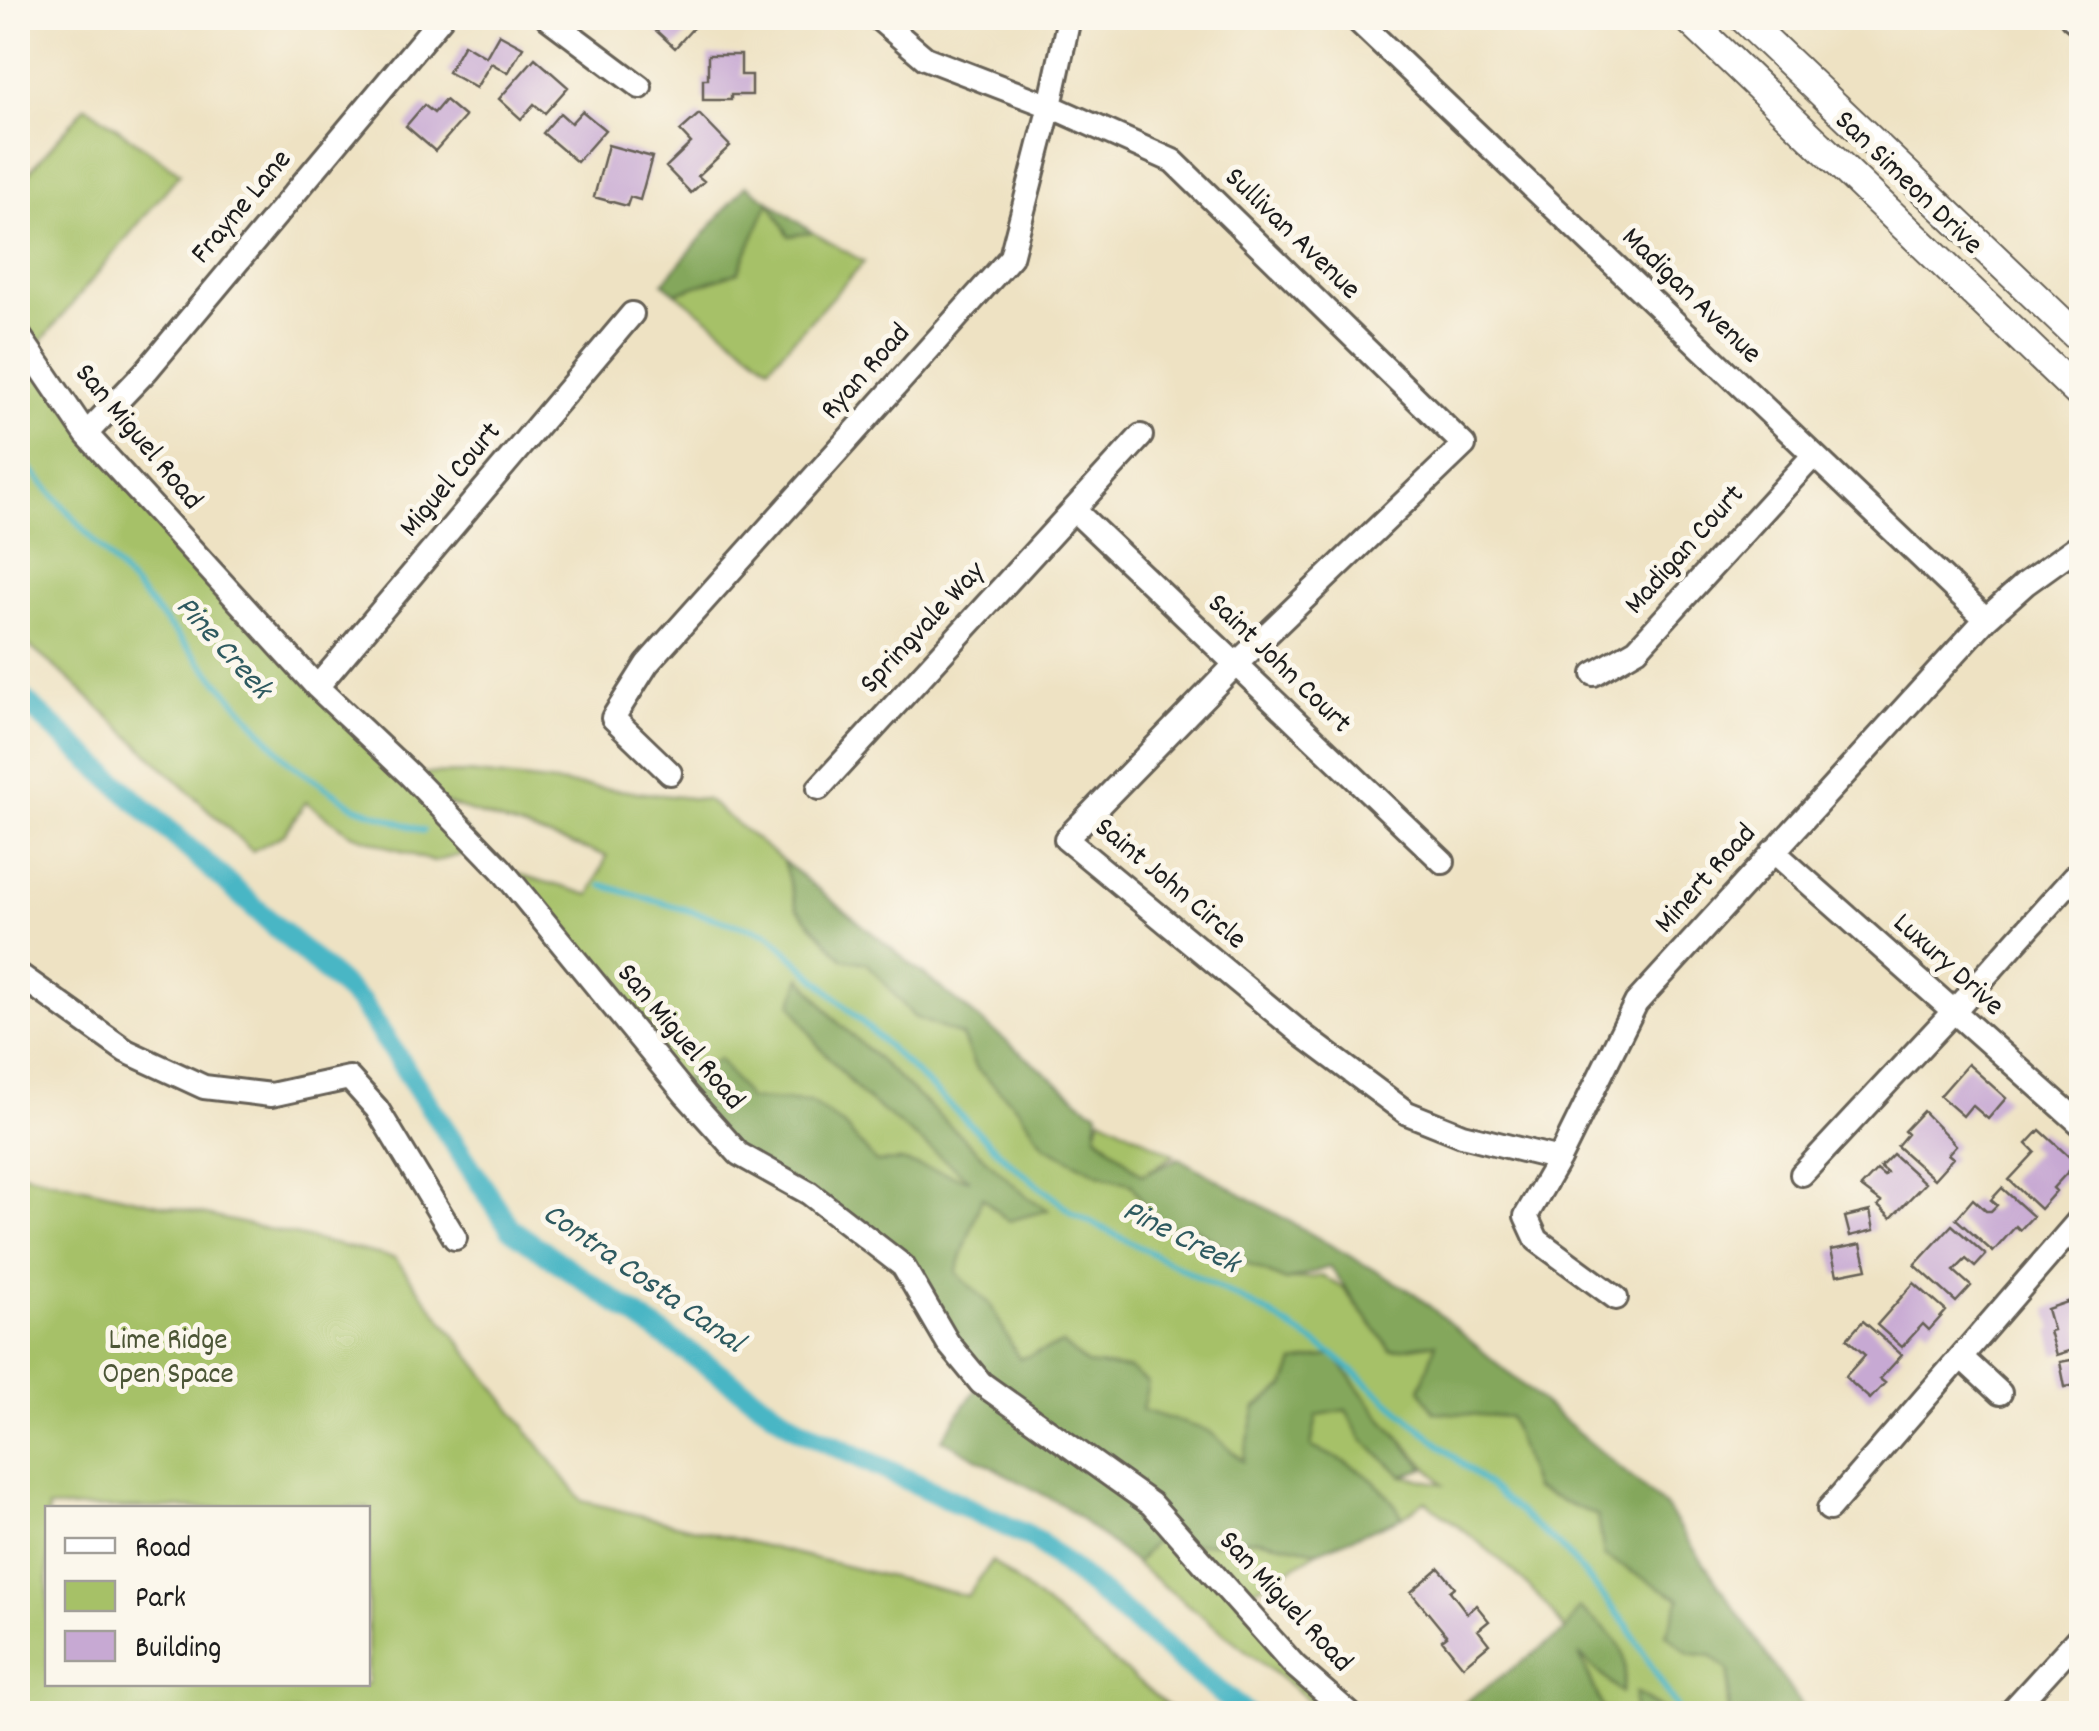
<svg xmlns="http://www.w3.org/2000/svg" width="2099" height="1731" viewBox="0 0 2099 1731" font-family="Dekko,sans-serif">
<rect width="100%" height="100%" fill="#fbf7ec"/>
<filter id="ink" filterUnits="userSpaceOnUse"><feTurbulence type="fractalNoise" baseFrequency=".01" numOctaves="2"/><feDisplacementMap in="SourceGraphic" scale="20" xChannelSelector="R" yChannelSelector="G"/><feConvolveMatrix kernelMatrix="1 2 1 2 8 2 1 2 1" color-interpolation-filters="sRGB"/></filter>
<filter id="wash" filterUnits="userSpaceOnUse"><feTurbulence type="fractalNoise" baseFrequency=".0048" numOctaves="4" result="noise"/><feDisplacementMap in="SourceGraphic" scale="40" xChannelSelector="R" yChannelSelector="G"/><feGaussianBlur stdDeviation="2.25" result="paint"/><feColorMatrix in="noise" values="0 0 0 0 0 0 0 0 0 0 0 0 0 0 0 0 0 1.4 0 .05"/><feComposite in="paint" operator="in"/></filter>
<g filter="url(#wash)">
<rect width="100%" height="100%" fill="#eee2c3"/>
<path fill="#a6c167" stroke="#616e42" stroke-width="2.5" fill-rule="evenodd" d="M 86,106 L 180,173 L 31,354 L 86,434 L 410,774 L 468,773 L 707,800 L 783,861 L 797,908 L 867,963 L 914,1017 L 962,1036 L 975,1067 L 1017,1107 L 1045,1146 L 1099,1174 L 1131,1184 L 1161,1229 L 1189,1224 L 1252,1266 L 1286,1281 L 1322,1276 L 1343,1288 L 1391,1350 L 1437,1343 L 1510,1417 L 1534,1489 L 1598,1516 L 1604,1556 L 1680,1599 L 1687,1653 L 1712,1656 L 1729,1671 L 1727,1713 L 1668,1713 L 1636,1693 L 1634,1713 L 1603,1709 C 1595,1690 1588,1670 1578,1652 C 1545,1589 1481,1543 1425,1501 L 1403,1517 C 1379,1477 1353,1464 1311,1447 L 1317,1415 L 1346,1410 L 1363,1440 L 1403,1476 L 1443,1484 L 1379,1415 L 1334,1355 L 1294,1362 L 1285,1387 L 1256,1407 L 1244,1461 L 1209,1431 L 1141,1410 L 1129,1369 L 1086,1364 L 1063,1344 L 1019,1359 L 990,1304 L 956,1273 L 982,1197 L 1008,1221 L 1047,1209 L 1025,1195 L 834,1019 L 802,978 L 793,1004 L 817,1044 L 862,1095 L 973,1181 L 901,1161 L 876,1162 L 844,1126 L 810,1102 L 749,1099 L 677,1083 L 501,869 L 590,895 L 607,856 L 436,800 L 483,849 L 433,862 L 351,834 L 306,802 L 283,835 L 252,851 L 68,678 L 18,637 L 18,185 Z
M 769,201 L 789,235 L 812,232 L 864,262 L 769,366 L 676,293 L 738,272 Z
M 1101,1117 L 1175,1155 L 1142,1175 L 1096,1133 Z
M 18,1172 L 395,1258 L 582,1501 L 967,1596 L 992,1561 L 1176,1713 L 18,1713 ZM 48,1508 L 368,1508 L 368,1684 L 48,1684 Z
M 1168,1523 L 1188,1544 L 1257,1539 L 1319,1551 L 1238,1600 L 1350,1713 L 1325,1713 L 1136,1564 Z"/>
<path fill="#84a75c" stroke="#50623c" stroke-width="2.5" d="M 746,185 L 812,232 L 789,236 L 769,202 L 738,272 L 676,293 L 663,283 Z
M 783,861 L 1088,1107 L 1098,1112 L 1096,1134 L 1142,1175 L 1179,1158 L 1414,1293 L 1665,1506 L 1806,1713 L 1733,1713 L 1729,1709 L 1729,1671 L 1712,1656 L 1688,1653 L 1666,1634 L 1680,1599 L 1604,1556 L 1598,1516 L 1534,1489 L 1510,1417 L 1434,1412 L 1420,1389 L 1436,1343 L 1391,1350 L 1330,1267 L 1286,1281 L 1252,1266 L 1189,1224 L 1161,1229 L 1131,1184 L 1099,1174 L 1045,1146 L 1017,1107 L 975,1067 L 962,1036 L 914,1017 L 867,963 L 843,959 L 797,908 Z
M 801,977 L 834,1019 L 1025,1195 L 1048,1210 L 1008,1221 L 982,1197 L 956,1273 L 990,1304 L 1019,1359 L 1063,1344 L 1086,1364 L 1129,1369 L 1148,1383 L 1142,1410 L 1209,1431 L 1243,1461 L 1256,1407 L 1285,1387 L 1294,1362 L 1334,1355 L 1379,1415 L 1425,1468 L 1403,1476 L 1363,1440 L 1346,1410 L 1317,1415 L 1311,1447 C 1353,1464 1379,1477 1403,1517 L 1319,1551 L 1257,1539 L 1187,1545 L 1168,1523 L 1136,1564 L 1064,1506 L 942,1439 L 980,1383 L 895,1260 L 739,1154 L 677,1084 L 719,1059 L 749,1099 L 810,1102 L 844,1126 L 876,1162 L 900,1161 L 970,1180 L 862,1095 L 817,1044 L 792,1004 Z
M 1579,1608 C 1612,1635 1635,1646 1621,1693 L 1579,1654 L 1603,1709 L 1634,1712 L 1635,1693 L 1665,1713 L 1450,1713 L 1565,1631 Z"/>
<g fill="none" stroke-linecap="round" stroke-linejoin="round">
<path stroke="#49b6c5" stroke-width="6" d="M 18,455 L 290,763 L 354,806 L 423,831
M 602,885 L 769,934 L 1013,1165 L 1073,1213 L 1266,1312 L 1334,1355 L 1565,1551 L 1627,1625 L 1680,1714"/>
<path stroke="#49b6c5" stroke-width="22" d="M 18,695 L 362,1004 L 511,1229 L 799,1429 L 1036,1540 L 1246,1714"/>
</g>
<g id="blocks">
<path fill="#c7a9d3" d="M 658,18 L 702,18 L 675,48 L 651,26 Z
M 499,34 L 523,47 L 508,73 L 491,63 L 476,88 L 448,72 L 464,44 L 486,57 Z
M 708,55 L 741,55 L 741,75 L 752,75 L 752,95 L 731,95 L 731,100 L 703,100 L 703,79 L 708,79 Z
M 535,58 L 568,87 L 545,113 L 534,104 L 521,119 L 499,99 Z
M 445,100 L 465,117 L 435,151 L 406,126 L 424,105 L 434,113 Z
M 582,111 L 605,130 L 577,162 L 543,133 L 560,113 L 571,123 Z
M 699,114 L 730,146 L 698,176 L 704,181 L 691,193 L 666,167 L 691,143 L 680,131 Z
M 608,145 L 652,157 L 640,200 L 630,197 L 627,206 L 594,197 Z
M 1968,1064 L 2006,1098 L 1988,1119 L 1972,1105 L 1963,1116 L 1940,1096 Z
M 1923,1111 L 1956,1145 L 1948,1154 L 1953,1158 L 1934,1179 L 1897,1146 L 1907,1134 L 1904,1131 Z
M 2040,1130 L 2076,1163 L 2053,1188 L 2056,1191 L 2040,1209 L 2009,1180 L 2035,1152 L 2027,1144 Z
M 1893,1154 L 1925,1183 L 1891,1218 L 1878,1206 L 1881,1202 L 1861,1187 L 1877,1170 L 1884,1176 L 1887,1173 L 1880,1167 Z
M 2002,1188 L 2033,1216 L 2020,1230 L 2016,1226 L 1993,1252 L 1956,1219 L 1973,1199 L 1986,1211 L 1991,1211 L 1997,1205 L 1991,1200 Z
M 1870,1211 L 1874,1230 L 1850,1236 L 1845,1217 Z
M 1952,1225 L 1986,1255 L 1975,1267 L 1966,1259 L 1954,1271 L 1971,1286 L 1956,1302 L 1915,1265 Z
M 1861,1244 L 1867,1269 L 1837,1275 L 1831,1250 Z
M 1914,1283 L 1946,1311 L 1929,1330 L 1923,1324 L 1902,1347 L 1877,1325 Z
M 2079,1298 L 2082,1347 L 2056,1355 L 2049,1331 L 2053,1330 L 2047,1309 Z
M 1863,1321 L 1902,1355 L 1880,1379 L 1885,1383 L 1870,1399 L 1845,1377 L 1865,1355 L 1847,1339 Z
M 2082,1358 L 2082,1384 L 2065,1387 L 2060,1362 Z
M 1439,1568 L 1455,1587 L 1450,1591 L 1467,1613 L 1476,1605 L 1489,1621 L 1478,1630 L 1489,1644 L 1463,1666 L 1442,1640 L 1447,1636 L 1411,1592 Z"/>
</g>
</g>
<g filter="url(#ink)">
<use href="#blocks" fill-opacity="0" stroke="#666156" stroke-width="2.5"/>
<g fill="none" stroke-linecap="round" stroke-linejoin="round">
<defs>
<path id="minor" d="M 548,18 L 640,87
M 878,18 L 925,58 L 1050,106 L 1173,161 L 1464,445 L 1234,666 L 1066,839 L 1304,1036 L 1407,1113 L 1462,1135 L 1559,1159
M 1355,18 L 1986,619
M 2072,18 L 2082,26
M 18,334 L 86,434 L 317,687 L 409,774 L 501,869 L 686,1095 L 739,1154 L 809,1193 L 903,1266 L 948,1343 L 981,1383 L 1151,1504 L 1295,1666 L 1350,1714
M 86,434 L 147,370 L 441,18
M 1074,510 L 1443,862
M 1594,674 L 1637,649 L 1813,456
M 317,687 L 632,314
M 670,773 L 613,718 L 647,664 L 1011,257 L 1050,106 L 1069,18
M 819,788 L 1141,436
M 1773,851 L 2082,1125
M 18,974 L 126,1051 L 204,1087 L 271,1095 L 349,1078 L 377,1109 L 455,1238
M 1802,1174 L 1953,1012 L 2082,868
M 1616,1298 L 1537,1240 L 1526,1216 L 1559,1159 L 1636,1003 L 1986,619 L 2025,584 L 2082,543
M 1961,1357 L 2000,1393
M 1829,1509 L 2082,1217
M 2009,1714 L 2082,1634"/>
<path id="tertiary" d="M 1687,18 L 2082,397
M 1743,18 L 2082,341"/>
</defs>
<use href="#minor" stroke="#666156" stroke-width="28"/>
<use href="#tertiary" stroke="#666156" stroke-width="32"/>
<use href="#minor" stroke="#fff" stroke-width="22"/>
<use href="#tertiary" stroke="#fff" stroke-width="28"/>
</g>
</g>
<g text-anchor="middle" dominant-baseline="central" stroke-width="10" stroke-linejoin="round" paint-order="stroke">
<g font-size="30" fill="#1c1c1c" stroke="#fbf7ec">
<text transform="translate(1907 184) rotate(44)">San Simeon Drive</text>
<text transform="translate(243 208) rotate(-50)">Frayne Lane</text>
<text transform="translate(1291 235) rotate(44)">Sullivan Avenue</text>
<text transform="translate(1690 297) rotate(44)">Madigan Avenue</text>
<text transform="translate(867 373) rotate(-48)">Ryan Road</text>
<text transform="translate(137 438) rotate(50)">San Miguel Road</text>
<text transform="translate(452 481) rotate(-50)">Miguel Court</text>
<text transform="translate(1686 551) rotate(-48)">Madigan Court</text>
<text transform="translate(924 629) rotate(-47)">Springvale Way</text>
<text transform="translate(1278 665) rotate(44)">Saint John Court</text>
<text transform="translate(1707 880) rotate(-48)">Minert Road</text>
<text transform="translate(1169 885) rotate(40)">Saint John Circle</text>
<text transform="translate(1947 966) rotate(42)">Luxury Drive</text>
<text transform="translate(679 1038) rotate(50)">San Miguel Road</text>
<text transform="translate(1284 1603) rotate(47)">San Miguel Road</text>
</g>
<g font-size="30" fill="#4c5636" stroke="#fbf7ec">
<text x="168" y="1342">Lime Ridge<tspan x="168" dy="34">Open Space</tspan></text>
</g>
<g font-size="32" font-style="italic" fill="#2e5a60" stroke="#fbf7ec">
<text transform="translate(222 649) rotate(48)">Pine Creek</text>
<text transform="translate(1180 1239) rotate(27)">Pine Creek</text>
<text transform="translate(642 1280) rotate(35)">Contra Costa Canal</text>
</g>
</g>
<rect width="2099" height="1731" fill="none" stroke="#fbf7ec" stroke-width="60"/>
<rect x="45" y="1506" width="325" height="180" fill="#fbf7ec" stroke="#a29f99" stroke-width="2.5"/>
<rect x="65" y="1538" width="50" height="15" fill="#ffffff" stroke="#a29f99" stroke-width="2.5"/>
<text x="135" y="1556" font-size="30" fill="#1c1c1c">Road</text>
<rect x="65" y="1581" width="50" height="30" fill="#a6c167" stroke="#a29f99" stroke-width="2.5"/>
<text x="135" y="1606" font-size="30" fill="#1c1c1c">Park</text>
<rect x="65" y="1631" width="50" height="30" fill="#c7a9d3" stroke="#a29f99" stroke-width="2.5"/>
<text x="135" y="1656" font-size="30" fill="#1c1c1c">Building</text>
</svg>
